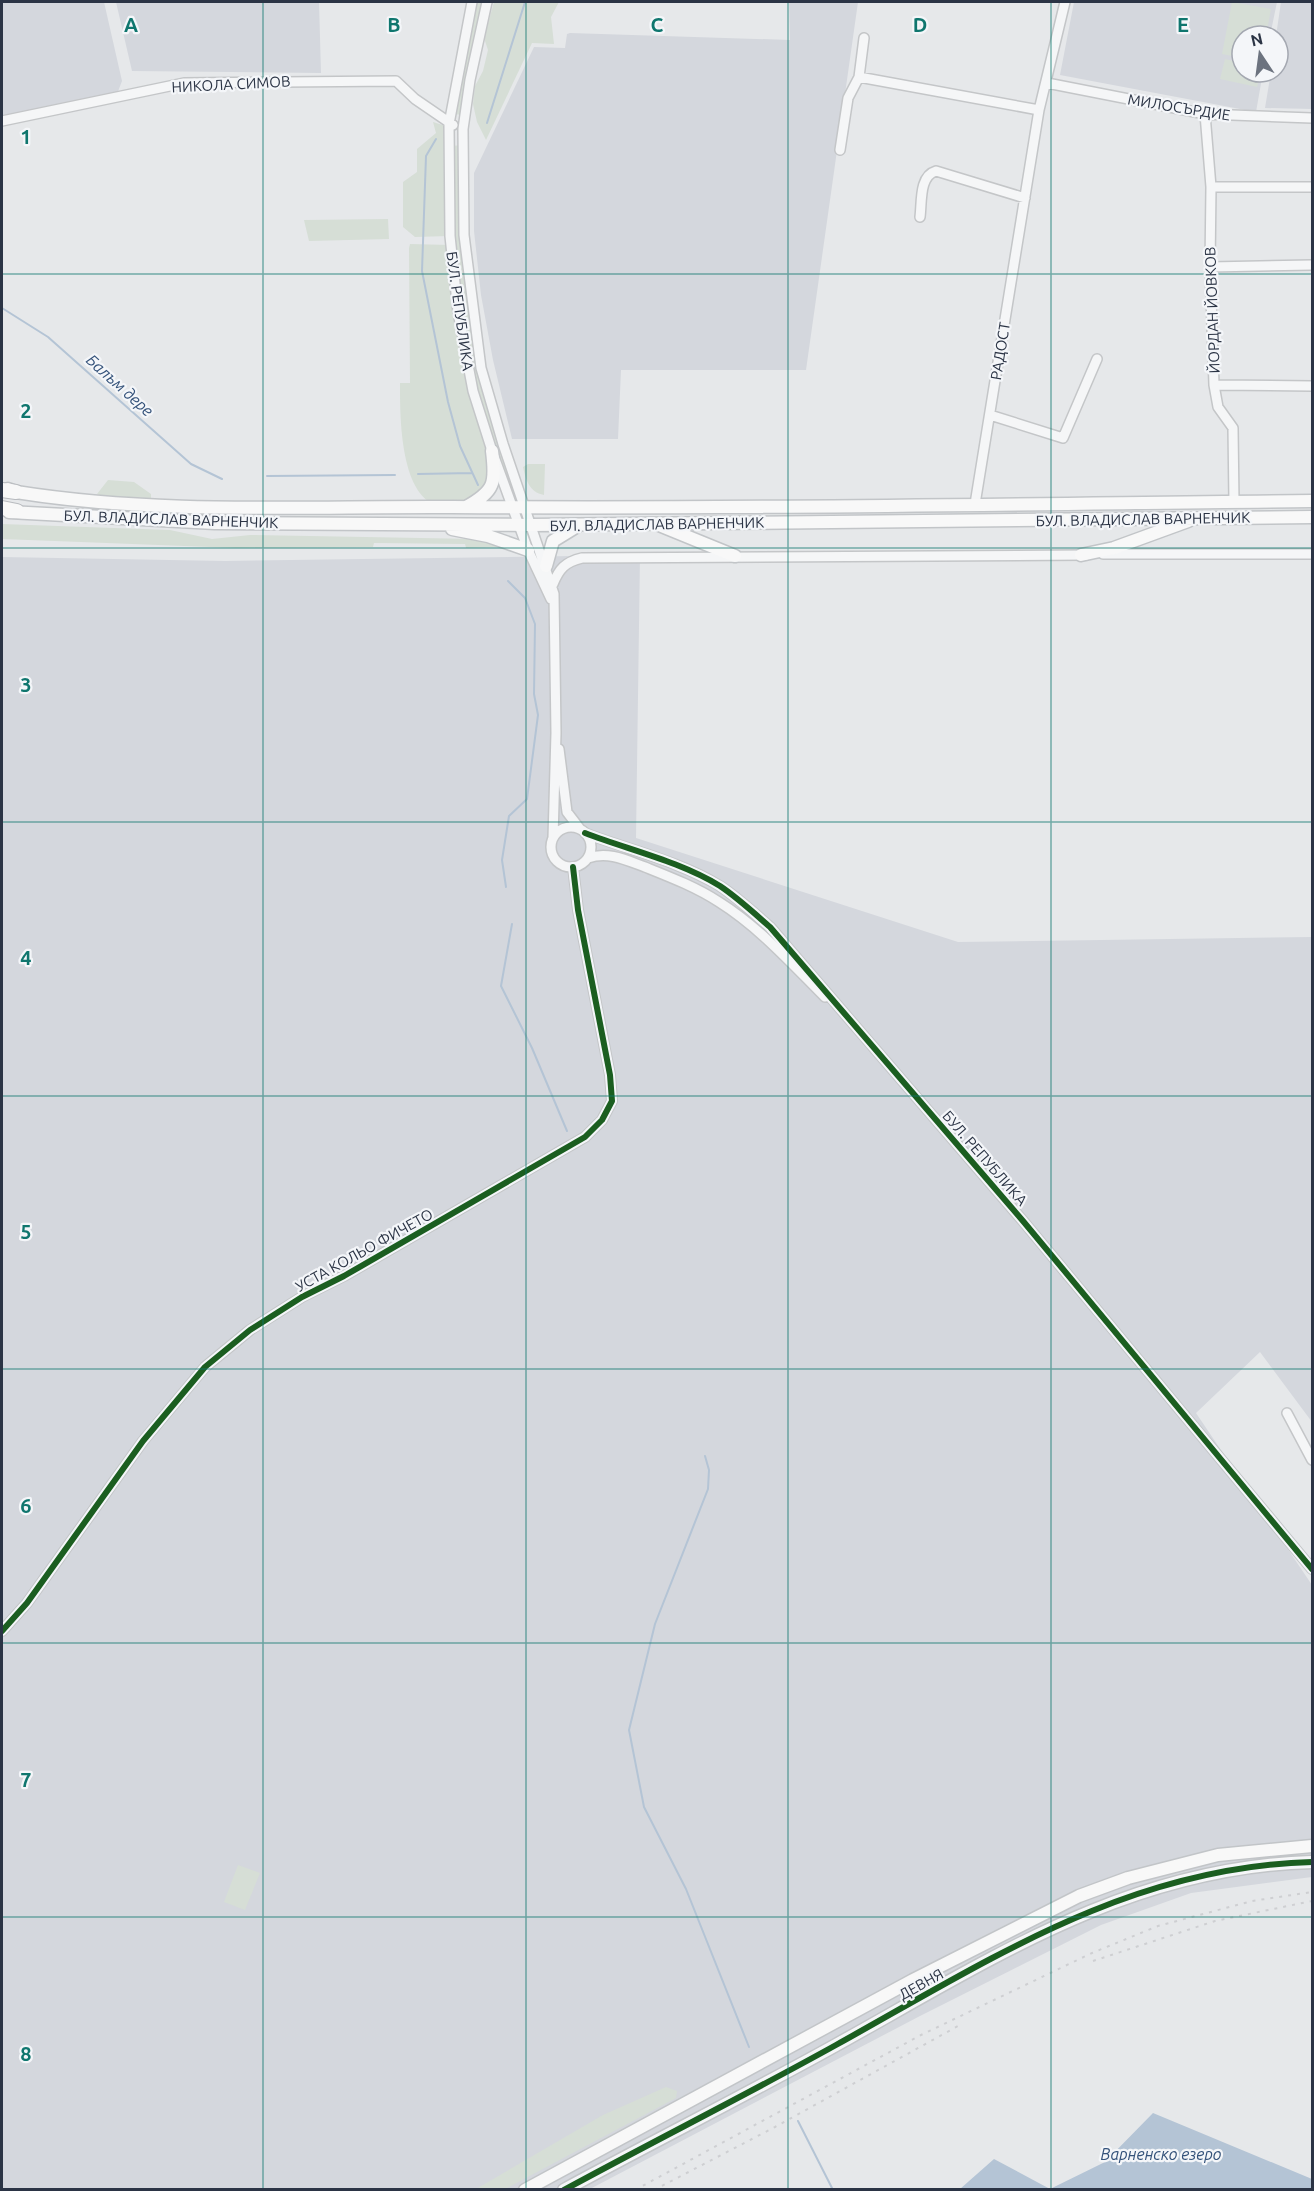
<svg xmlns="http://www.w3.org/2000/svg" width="1314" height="2191" viewBox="0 0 1314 2191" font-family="Ubuntu,sans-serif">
<rect width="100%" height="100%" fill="#e6e8ea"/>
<path fill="#d4d7dd" d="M 2,2 L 104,2 L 122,81 L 117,94 L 2,116 Z
M 116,2 L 319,2 L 321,73 L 132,71 Z
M 789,2 L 858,2 L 806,370 L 621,370 L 618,439 L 512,439 L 493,360 L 481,295 L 474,231 L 474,173 L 534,47 L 565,48 L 567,34 L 570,33 L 790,40 Z
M 1074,2 L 1277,2 L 1270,36 L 1242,36 L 1242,72 L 1263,72 L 1256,112 L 1060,75 Z
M 1281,2 L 1312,2 L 1312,109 L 1265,108 L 1271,72 L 1278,72 L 1278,36 L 1276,36 Z
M 640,555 L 636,838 L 958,942 L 1312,937 L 1312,1422 L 1260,1352 L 1196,1413 L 1312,1585 L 1312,1877 L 1191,1893 L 1101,1925 L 920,2016 L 590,2189 L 2,2190 L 2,557 L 225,561 Z"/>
<path fill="#d6ded6" d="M 472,2 L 488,2 L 465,115 L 451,114 Z
M 494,2 L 559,2 L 551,17 L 554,44 L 532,43 L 486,140 L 477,122 L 473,104 L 475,86 L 483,71 L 488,50 L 484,38 Z
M 1232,2 L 1271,9 L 1266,36 L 1242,36 L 1242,58 L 1222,54 Z
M 1225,59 L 1242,63 L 1242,72 L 1261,72 L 1257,87 L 1220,79 Z
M 433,122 L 449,127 L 450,146 L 464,145 L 465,235 L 481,368 L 519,488 L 506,491 L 493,454 L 485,496 C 474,500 461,506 450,507 C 399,511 400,416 400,383 L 410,383 L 409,248 L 410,244 L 450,245 L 449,236 L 415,237 L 403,227 L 403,182 L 417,172 L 417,149 L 436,133 Z
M 388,219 L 389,239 L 309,241 L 304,220 Z
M 528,464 L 545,464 L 544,495 C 529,492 526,480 523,467 Z
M 108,480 L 134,482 L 151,494 L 151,498 L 103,497 L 97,494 Z
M 2,524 L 170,530 L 212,539 L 250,535 L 476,539 L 500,547 L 466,548 L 465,544 L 374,543 L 373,547 L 237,548 L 2,539 Z
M 238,1865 L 260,1873 L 245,1910 L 224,1902 Z
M 666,2087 L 677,2091 L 676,2098 L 505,2189 L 476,2189 L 603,2115 Z"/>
<path fill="#b4c4d5" d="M 1153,2113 L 1312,2179 L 1312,2189 L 960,2189 L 994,2159 L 1050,2189 L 1105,2162 Z"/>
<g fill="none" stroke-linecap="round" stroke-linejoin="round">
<path stroke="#b4c4d5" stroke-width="2" d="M 487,123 L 525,2
M 436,139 L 426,156 L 422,271 L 448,402 L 460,446 L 478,485
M 2,308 L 48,337 L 191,464 L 222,479
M 418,474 L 472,473
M 267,476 L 395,475
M 506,887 L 502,860 L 509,816 L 527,799 L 538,715 L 534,694 L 535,624 L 525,598 L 508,581
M 512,924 L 501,986 L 532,1048 L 567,1131
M 705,1456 L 709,1470 L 708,1489 L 655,1624 L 629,1730 L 644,1807 L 686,1889 L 749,2047
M 798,2121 L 833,2190"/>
<defs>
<path id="minor" d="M 472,2 L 449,124 L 450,236 L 458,312 L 473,391 L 492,451 L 528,550 L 551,599
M 487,2 L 470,80 L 463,129 L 464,235 L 481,368 L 503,444 L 554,594 L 556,733 L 553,838
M 859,77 L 1039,110
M 1047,83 L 1205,114 L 1312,118
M 1205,114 L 1211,187 L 1210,267 L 1214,385 L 1218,407 L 1233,428 L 1234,502
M 2,121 L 184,83 L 396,81 L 415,99 L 453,125
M 840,150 L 848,98 L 859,77 L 864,38
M 1211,187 L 1312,187
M 920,217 C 922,202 919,176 936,171 L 1025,198
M 1210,267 L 1312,265
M 1214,385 L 1312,386
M 990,415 L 1063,438 L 1097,359
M 975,504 L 1039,110 L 1065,2
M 1103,554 L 1312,554
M 553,584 C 559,569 565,562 582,558 L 1086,555
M 559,749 L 567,812 L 580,829
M551 847a20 20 0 1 1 40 0a20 20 0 1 1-40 0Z
M 585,833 C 629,850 679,861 720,886 C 738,898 754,913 770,927 L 1023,1221 L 1312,1569
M 588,858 C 608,851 626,860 645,867 C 670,877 696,887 719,902 C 759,927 792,964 825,997
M 1287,1413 L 1312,1460
M 2,1631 L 27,1603 L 143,1441 L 205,1367 L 250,1330 L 302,1297 L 344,1276 L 585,1137 L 602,1120 L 612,1101 L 610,1075 L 578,910 L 573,867"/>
<path id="major" d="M 8,489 L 16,492 C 160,515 308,506 452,507 C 739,509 1026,504 1312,501
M 466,507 C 495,491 496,483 492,451
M 9,512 L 215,523 L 532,525 L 1312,517
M 659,525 L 735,556
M 452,529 L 488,536 L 528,550
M 1081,555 L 1114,548 L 1188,521
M 546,566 L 553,541 L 579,525
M 525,2190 L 913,1980 L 1079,1896 L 1128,1878 L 1218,1855 L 1312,1846
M 564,2190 C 654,2141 746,2095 836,2045 C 991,1959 1129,1867 1312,1862"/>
<path id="highway" d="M 2,490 L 16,492
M 2,508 L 17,511"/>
</defs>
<use href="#minor" stroke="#c4c6c8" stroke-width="12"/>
<use href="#major" stroke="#c2c5c8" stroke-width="15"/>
<use href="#highway" stroke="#b8bbbf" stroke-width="16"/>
<use href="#minor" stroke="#f5f6f7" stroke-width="9"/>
<use href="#major" stroke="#f8f8f8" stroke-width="12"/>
<use href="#highway" stroke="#f8f8f8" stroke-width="14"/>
<path stroke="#cecfd2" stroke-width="2" stroke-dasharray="3 6" stroke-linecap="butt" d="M 1093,1961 L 1215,1921 L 1312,1901
M 635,2190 L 921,2035 L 1092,1953 L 1158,1926 L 1252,1901 L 1312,1892
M 654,2190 L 775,2127 L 958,2026"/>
<defs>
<path id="cycleway" d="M 585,833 C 629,850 679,861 720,886 C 738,898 754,913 770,927 L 1023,1221 L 1312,1569
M 2,1631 L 27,1603 L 143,1441 L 205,1367 L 250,1330 L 302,1297 L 344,1276 L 585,1137 L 602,1120 L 612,1101 L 610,1075 L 578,910 L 573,867
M 564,2190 C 654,2141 746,2095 836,2045 C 991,1959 1129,1867 1312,1862"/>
</defs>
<use href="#cycleway" stroke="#f4f6f9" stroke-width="10"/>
<use href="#cycleway" stroke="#1b5e20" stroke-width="6"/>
</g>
<path fill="none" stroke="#0f766e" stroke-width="1.5" stroke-opacity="0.55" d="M 263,2 L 263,2190M 526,2 L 526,2190M 788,2 L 788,2190M 1051,2 L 1051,2190M 2,274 L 1312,274M 2,548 L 1312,548M 2,822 L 1312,822M 2,1096 L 1312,1096M 2,1369 L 1312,1369M 2,1643 L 1312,1643M 2,1917 L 1312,1917"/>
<g text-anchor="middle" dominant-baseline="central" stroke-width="4.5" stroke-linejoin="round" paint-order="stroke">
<g font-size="15" fill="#2b3445" stroke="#f4f6f9">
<text transform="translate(231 84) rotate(-3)">НИКОЛА СИМОВ</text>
<text transform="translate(1179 107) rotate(9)">МИЛОСЪРДИЕ</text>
<text transform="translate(1212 310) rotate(-92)">ЙОРДАН ЙОВКОВ</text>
<text transform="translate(460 311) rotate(82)">БУЛ. РЕПУБЛИКА</text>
<text transform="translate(1000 351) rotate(-81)">РАДОСТ</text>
<text transform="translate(171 519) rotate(2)">БУЛ. ВЛАДИСЛАВ ВАРНЕНЧИК</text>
<text transform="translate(1143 519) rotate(-1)">БУЛ. ВЛАДИСЛАВ ВАРНЕНЧИК</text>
<text transform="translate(657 524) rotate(-1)">БУЛ. ВЛАДИСЛАВ ВАРНЕНЧИК</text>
<text transform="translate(985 1158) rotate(49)">БУЛ. РЕПУБЛИКА</text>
<text transform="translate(364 1250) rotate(-29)">УСТА КОЛЬО ФИЧЕТО</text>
<text transform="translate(921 1984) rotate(-29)">ДЕВНЯ</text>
</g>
<g font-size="16" font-style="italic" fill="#34527a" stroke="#f4f6f9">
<text transform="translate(120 385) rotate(42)">Балъм дере</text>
<text x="1161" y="2154">Варненско езеро</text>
</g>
</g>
<g font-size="20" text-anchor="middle" font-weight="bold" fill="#0f766e" stroke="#f4f6f9" stroke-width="4.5" stroke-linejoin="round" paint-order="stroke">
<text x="131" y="32">A</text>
<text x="394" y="32">B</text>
<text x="657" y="32">C</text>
<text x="920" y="32">D</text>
<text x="1183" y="32">E</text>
<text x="26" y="144">1</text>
<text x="26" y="418">2</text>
<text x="26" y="692">3</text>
<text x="26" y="965">4</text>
<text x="26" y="1239">5</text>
<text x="26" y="1513">6</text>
<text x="26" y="1787">7</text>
<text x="26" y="2061">8</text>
</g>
<rect width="1314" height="2191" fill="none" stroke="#2b3445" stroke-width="6"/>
<g transform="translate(1260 54) rotate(347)"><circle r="28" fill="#f4f6f9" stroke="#a4a8b1" stroke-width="1.5"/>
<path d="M0-4.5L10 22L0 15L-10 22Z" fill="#6c737f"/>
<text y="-9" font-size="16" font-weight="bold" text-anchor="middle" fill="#2b3445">N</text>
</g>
</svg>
